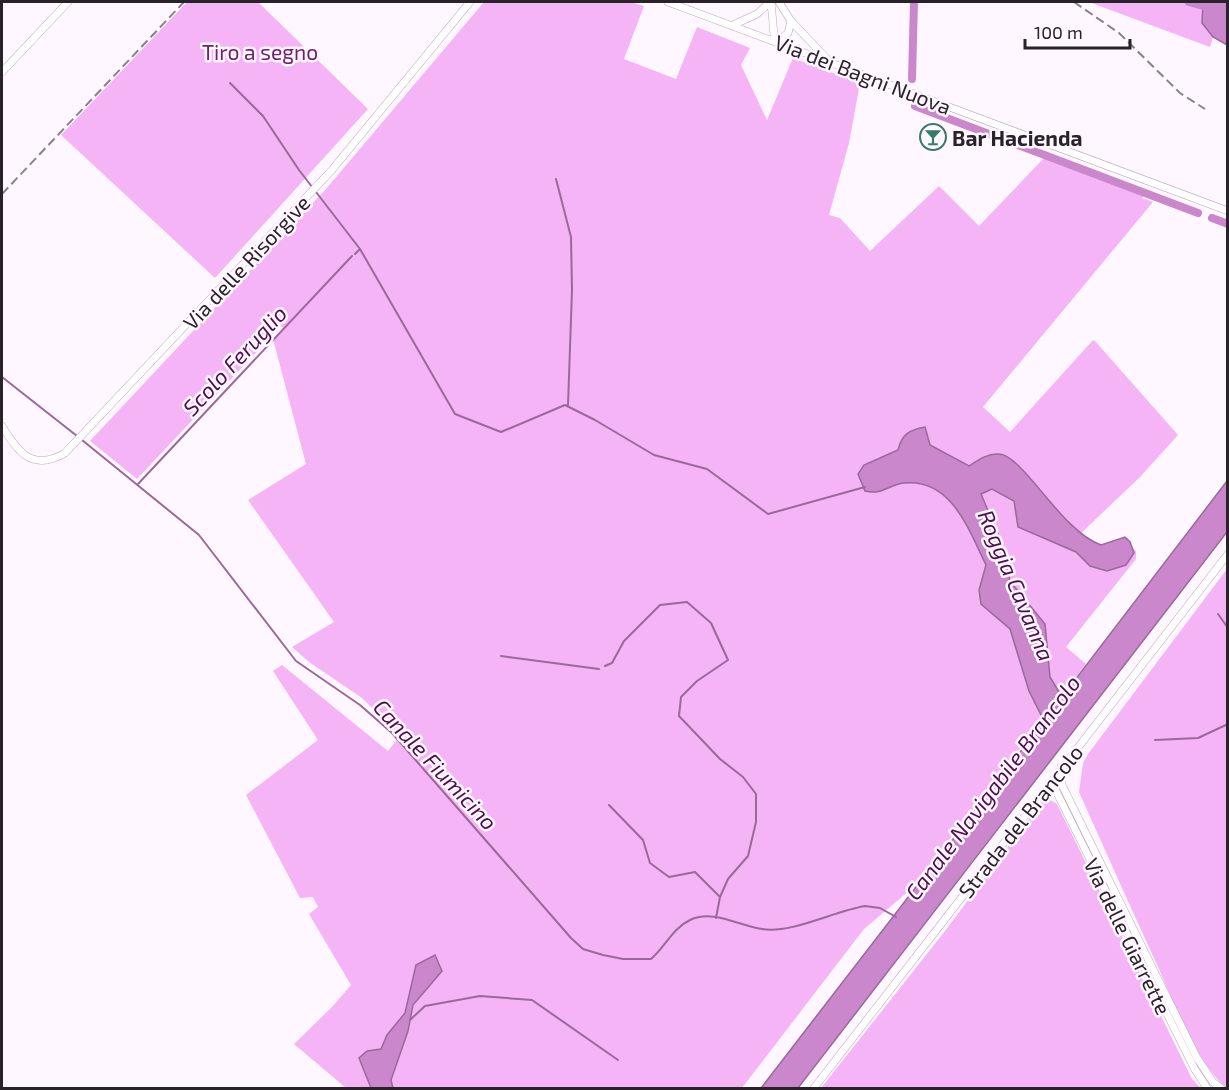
<svg xmlns="http://www.w3.org/2000/svg" width="1229" height="1090" viewBox="0 0 1229 1090" font-family="'Exo 2',sans-serif">
<rect width="100%" height="100%" fill="#fff7ff"/>
<path fill="#f5b4f6" d="M 187,2 L 258,2 L 368,109 L 215,278 L 61,135 Z
M 484,2 L 631,2 L 644,6 L 624,59 L 676,79 L 697,27 L 750,48 L 741,65 L 767,120 L 793,58 L 860,83 L 849,143 L 829,215 L 840,218 L 870,251 L 939,186 L 979,226 L 1045,157 L 1145,195 L 1142,198 L 1153,202 L 983,407 L 1010,432 L 1093,340 L 1095,341 L 1178,435 L 1140,477 L 1078,536 L 1090,549 L 1131,546 L 1136,551 L 1136,559 L 1066,647 L 1086,664 L 910,890 L 864,929 L 742,1088 L 346,1088 L 294,1044 L 332,1007 L 351,985 L 309,914 L 318,907 L 313,897 L 300,898 L 246,795 L 318,740 L 273,671 L 282,665 L 388,751 L 400,736 L 362,698 L 309,662 L 292,647 L 334,622 L 248,500 L 306,464 L 273,339 L 283,328 L 281,326 L 137,479 L 90,441 L 326,189 Z
M 1089,2 L 1203,2 L 1202,21 L 1213,37 L 1210,47 Z
M 1227,569 L 1227,1088 C 1198,1066 1173,1001 1158,967 C 1131,908 1105,850 1079,792 L 1083,763 L 1088,754 Z
M 1045,797 L 1057,804 L 1192,1079 L 1201,1088 L 821,1088 L 945,931 Z"/>
<path fill="#ca87cb" stroke="#9a699a" stroke-width="1.5" d="M 1203,2 L 1227,2 L 1227,45 L 1213,37 L 1202,23 Z
M 925,427 L 930,445 L 969,466 C 978,460 988,453 999,454 C 1023,455 1061,531 1101,545 L 1125,537 L 1130,542 L 1134,553 L 1126,565 L 1107,571 L 1090,566 L 1076,552 L 1018,527 L 1014,501 L 992,489 L 981,494 L 1003,546 L 1010,581 L 1045,624 L 1050,677 L 1062,697 L 1227,481 L 1227,532 L 798,1088 L 761,1088 L 1044,721 L 1029,691 L 1010,629 L 981,604 L 979,590 L 986,565 C 969,531 952,478 904,483 C 888,485 883,495 865,491 L 858,474 L 864,465 L 898,450 C 902,434 909,430 925,427 Z
M 435,955 L 442,971 L 413,1005 L 408,1031 L 391,1080 L 393,1088 L 371,1088 L 359,1058 L 367,1051 L 381,1049 L 387,1035 L 405,1013 L 416,965 Z"/>
<g fill="none" stroke-linecap="round" stroke-linejoin="round">
<path stroke="#9a699a" stroke-width="2" d="M 230,83 L 263,116 L 299,170 L 360,249
M 556,179 L 571,237 L 572,290 L 568,405
M 355,254 L 360,249 L 455,414 L 501,432 L 565,405 L 595,420 L 654,455 L 707,469 L 768,514 L 865,487
M 2,377 L 77,436
M 82,440 L 199,535 L 296,661 L 360,705 L 392,733 L 571,938 L 583,949 L 603,955 L 623,959 L 651,959 C 665,947 673,928 690,920 C 713,909 739,926 762,929 C 792,934 834,911 865,906 L 880,908 L 896,917
M 138,484 L 352,256
M 1218,614 L 1228,628
M 501,656 L 599,669
M 605,666 L 612,663 L 624,641 L 660,605 L 687,602 L 711,623 L 728,660 L 697,681 L 681,697 L 679,716 L 720,759 L 743,777 L 756,794 L 756,822 L 748,856 L 728,879 L 720,897 L 716,918
M 1155,740 L 1198,738 L 1228,724
M 609,805 L 643,840 L 650,863 L 669,877 L 695,872 L 720,897
M 410,1020 L 425,1006 L 480,996 L 532,1000 L 618,1060"/>
<path stroke="#ca87cb" stroke-width="8" d="M 1189,2 L 1203,6
M 912,79 L 914,2
M 915,106 L 1198,213
M 1212,218 L 1228,224"/>
<defs>
<path id="minor" d="M 668,2 L 1228,211
M 771,2 L 774,35 L 777,42
M 779,2 L 791,21 L 827,59
M 733,25 L 757,14 L 770,2
M 777,42 L 788,33 L 791,21
M 2,72 L 68,2
M 2,426 C 18,452 32,472 65,453 L 331,171 L 470,2
M 1061,767 L 1062,785 L 1197,1058 L 1213,1082 L 1221,1088
M 1051,781 L 1194,1068 L 1207,1088
M 814,1088 L 1228,554"/>
</defs>
<use href="#minor" stroke="#bba9bb" stroke-width="8"/>
<use href="#minor" stroke="#fff" stroke-width="7"/>
<path stroke="#8a828a" stroke-width="2" stroke-dasharray="9 4.5" stroke-linecap="butt" d="M 1074,2 L 1119,33 L 1180,93 L 1205,109
M 2,194 L 184,2"/>
</g>
<defs>
<symbol id="bar-ring" viewBox="-11 -11 22 22"><circle r="9.5" fill="#fff7ff" stroke="#387a6a" stroke-width="1.5"/><path d="M-6-5H6L.8 .8V4.5H3.5V6h-7V4.5H-.8V.8Z" fill="#387a6a"/></symbol>
</defs>
<g fill-rule="evenodd">
<use href="#bar-ring" x="918" y="122" width="30" height="30"/>
</g>
<g text-anchor="middle" dominant-baseline="central" stroke-width="5" stroke-linejoin="round" paint-order="stroke">
<g font-size="21" fill="#702073" stroke="#fff7ff">
<text x="260" y="51">Tiro a segno</text>
</g>
<g font-size="21" fill="#292229" stroke="#fff7ff">
<text transform="translate(863 74) rotate(21)">Via dei Bagni Nuova</text>
<text transform="translate(246 262) rotate(-47)">Via delle Risorgive</text>
<text transform="translate(1020 821) rotate(-52)">Strada del Brancolo</text>
<text transform="translate(1128 936) rotate(64)">Via delle Giarrette</text>
</g>
<g font-size="21" font-weight="bold" fill="#292229" stroke="#fff7ff" text-anchor="start">
<text x="952" y="137">Bar Hacienda</text>
</g>
<g font-size="22" font-style="italic" fill="#4c0f4f" stroke="#fff7ff">
<text transform="translate(234 360) rotate(-47)">Scolo Feruglio</text>
<text transform="translate(1017 585) rotate(67)">Roggia Cavanna</text>
<text transform="translate(436 764) rotate(47)">Canale Fiumicino</text>
<text transform="translate(992 787) rotate(-53)">Canale Navigabile Brancolo</text>
</g>
</g>
<rect width="1229" height="1090" fill="none" stroke="#292229" stroke-width="6"/>
<path d="M1025 39v9h105v-9" fill="none" stroke="#292229" stroke-width="3"/>
<text x="1034" y="39" font-size="18" fill="#292229" stroke="#fff7ff" stroke-width="4.5" paint-order="stroke">100 m</text>
</svg>
